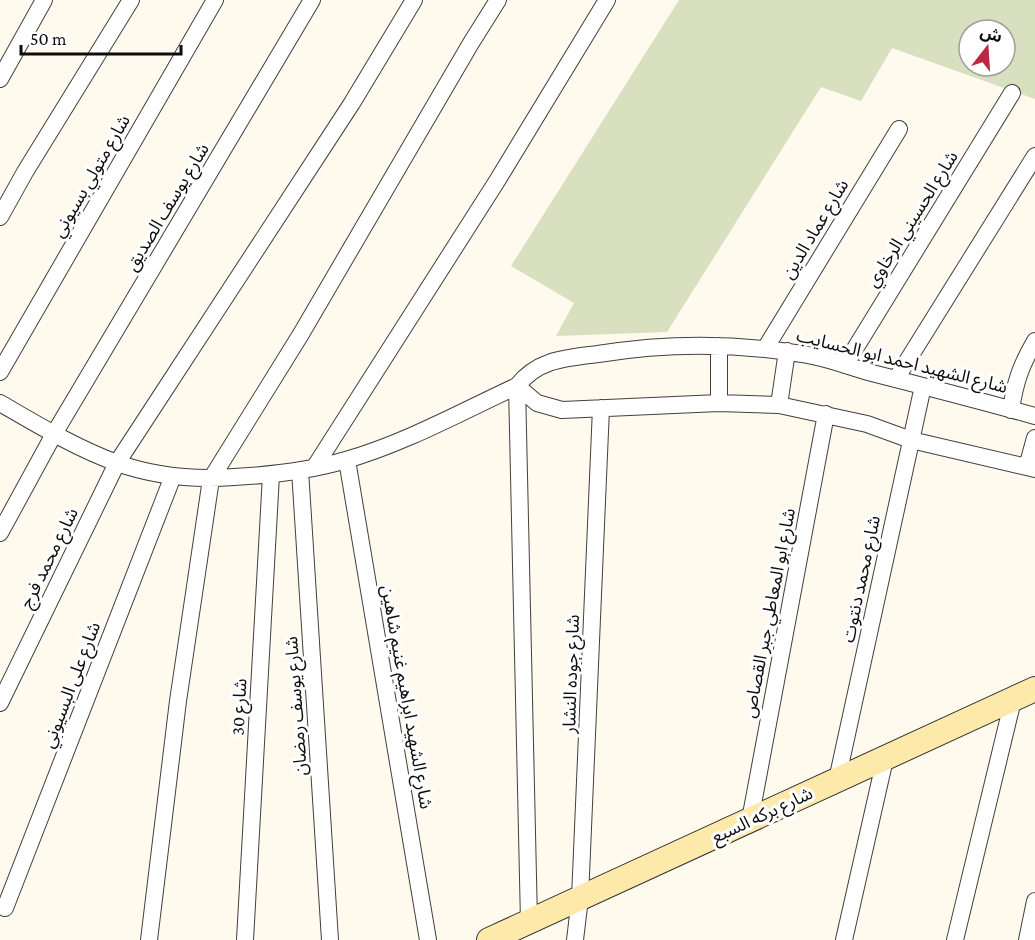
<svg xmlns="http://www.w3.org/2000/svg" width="1035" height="940" viewBox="0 0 1035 940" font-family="'Crimson Pro','Noto Sans Arabic',serif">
<rect width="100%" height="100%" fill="#fff9ee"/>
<path fill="#d9e0c0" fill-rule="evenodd" d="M 679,0 L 1035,0 L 1035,99 L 892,48 L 861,101 L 821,87 L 667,332 L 556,336 L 574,303 L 511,266 ZM 969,30 L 1005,30 L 1005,66 L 969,66 Z"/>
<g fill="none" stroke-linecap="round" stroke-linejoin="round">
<defs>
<path id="minor" d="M 0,79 L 44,0
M 0,217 L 25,172 L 131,0
M 765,349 L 899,129
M 845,365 L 1012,93
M 0,372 L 215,0
M 896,379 L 1035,156
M 517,386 L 529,922
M 517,386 L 537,403 L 562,410 L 719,403 L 779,405 L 867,424 L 911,440 L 1035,469
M 0,403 C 38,425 76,448 117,463 C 154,476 195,480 234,477 C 272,475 309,471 346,460 C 405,443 461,412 517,386 C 538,359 566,358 598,354 C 665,343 735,343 802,354 C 826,357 849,367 872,373 C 927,387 981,401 1035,416
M 719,403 L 719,346
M 779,405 L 787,351
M 1011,410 C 1015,382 1021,365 1035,341
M 347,460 L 428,940
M 1027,467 L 1035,438
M 314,468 L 497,181 L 607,0
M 300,470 L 330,940
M 0,533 L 54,434 L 312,0
M 0,703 L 117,463 L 352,103 L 414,0
M 837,780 L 923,386
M 750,820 L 826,414
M 5,908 L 173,476
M 149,940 L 178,701 L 211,479 L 301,334 L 471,43 L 498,0
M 245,940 L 271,475
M 575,940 L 580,898 L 601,408
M 844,940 L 885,759
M 955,940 L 1013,700
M 1027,940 L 1035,901"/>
<path id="secondary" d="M 489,940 L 1035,689"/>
</defs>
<use href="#minor" stroke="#404040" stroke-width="18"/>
<use href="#secondary" stroke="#2f2f2f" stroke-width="26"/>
<use href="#minor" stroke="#fff" stroke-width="16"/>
<use href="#secondary" stroke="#fdeaab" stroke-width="24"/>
</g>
<g text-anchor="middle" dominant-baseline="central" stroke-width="6" stroke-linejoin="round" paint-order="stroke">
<g font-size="18" fill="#0d0d0d" stroke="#fff">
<text transform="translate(91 176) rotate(-60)">شارع متولي بسيوني</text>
<text transform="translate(167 207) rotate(-59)">شارع يوسف الصديق</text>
<text transform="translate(912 219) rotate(-58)">شارع الحسيني الرخاوي</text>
<text transform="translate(815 229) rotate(-59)">شارع عماد الدين</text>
<text transform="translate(902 361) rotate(14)">شارع الشهيد احمد ابو الحسايب</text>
<text transform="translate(49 558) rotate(-64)">شارع محمد فرج</text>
<text transform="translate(861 579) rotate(-78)">شارع محمد دنتوت</text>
<text transform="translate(769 613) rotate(-79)">شارع ابو المعاطي جبر القصاص</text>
<text transform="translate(571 674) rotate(-88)">شارع جوده النشار</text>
<text transform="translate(71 685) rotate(-69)">شارع على البسيوني</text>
<text transform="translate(407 697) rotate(80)">شارع الشهيد ابراهيم غنيم شاهين</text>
<text transform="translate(296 706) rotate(-94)">شارع يوسف رمضان</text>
<text transform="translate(239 707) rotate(-87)">شارع 30</text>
<text transform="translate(762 815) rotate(-25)">شارع بركه السبع</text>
</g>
</g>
<g transform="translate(987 48) rotate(17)"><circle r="28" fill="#ffffff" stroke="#9e9e9e" stroke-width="1.5"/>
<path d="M0-4.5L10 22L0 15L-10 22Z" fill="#ba2940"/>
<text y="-9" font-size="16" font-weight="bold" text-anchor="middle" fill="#0d0d0d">ش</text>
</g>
<path d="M21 45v9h160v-9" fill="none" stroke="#0d0d0d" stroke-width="3"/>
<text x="30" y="45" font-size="18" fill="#0d0d0d" stroke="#ffffff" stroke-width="4.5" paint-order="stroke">50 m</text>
</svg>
